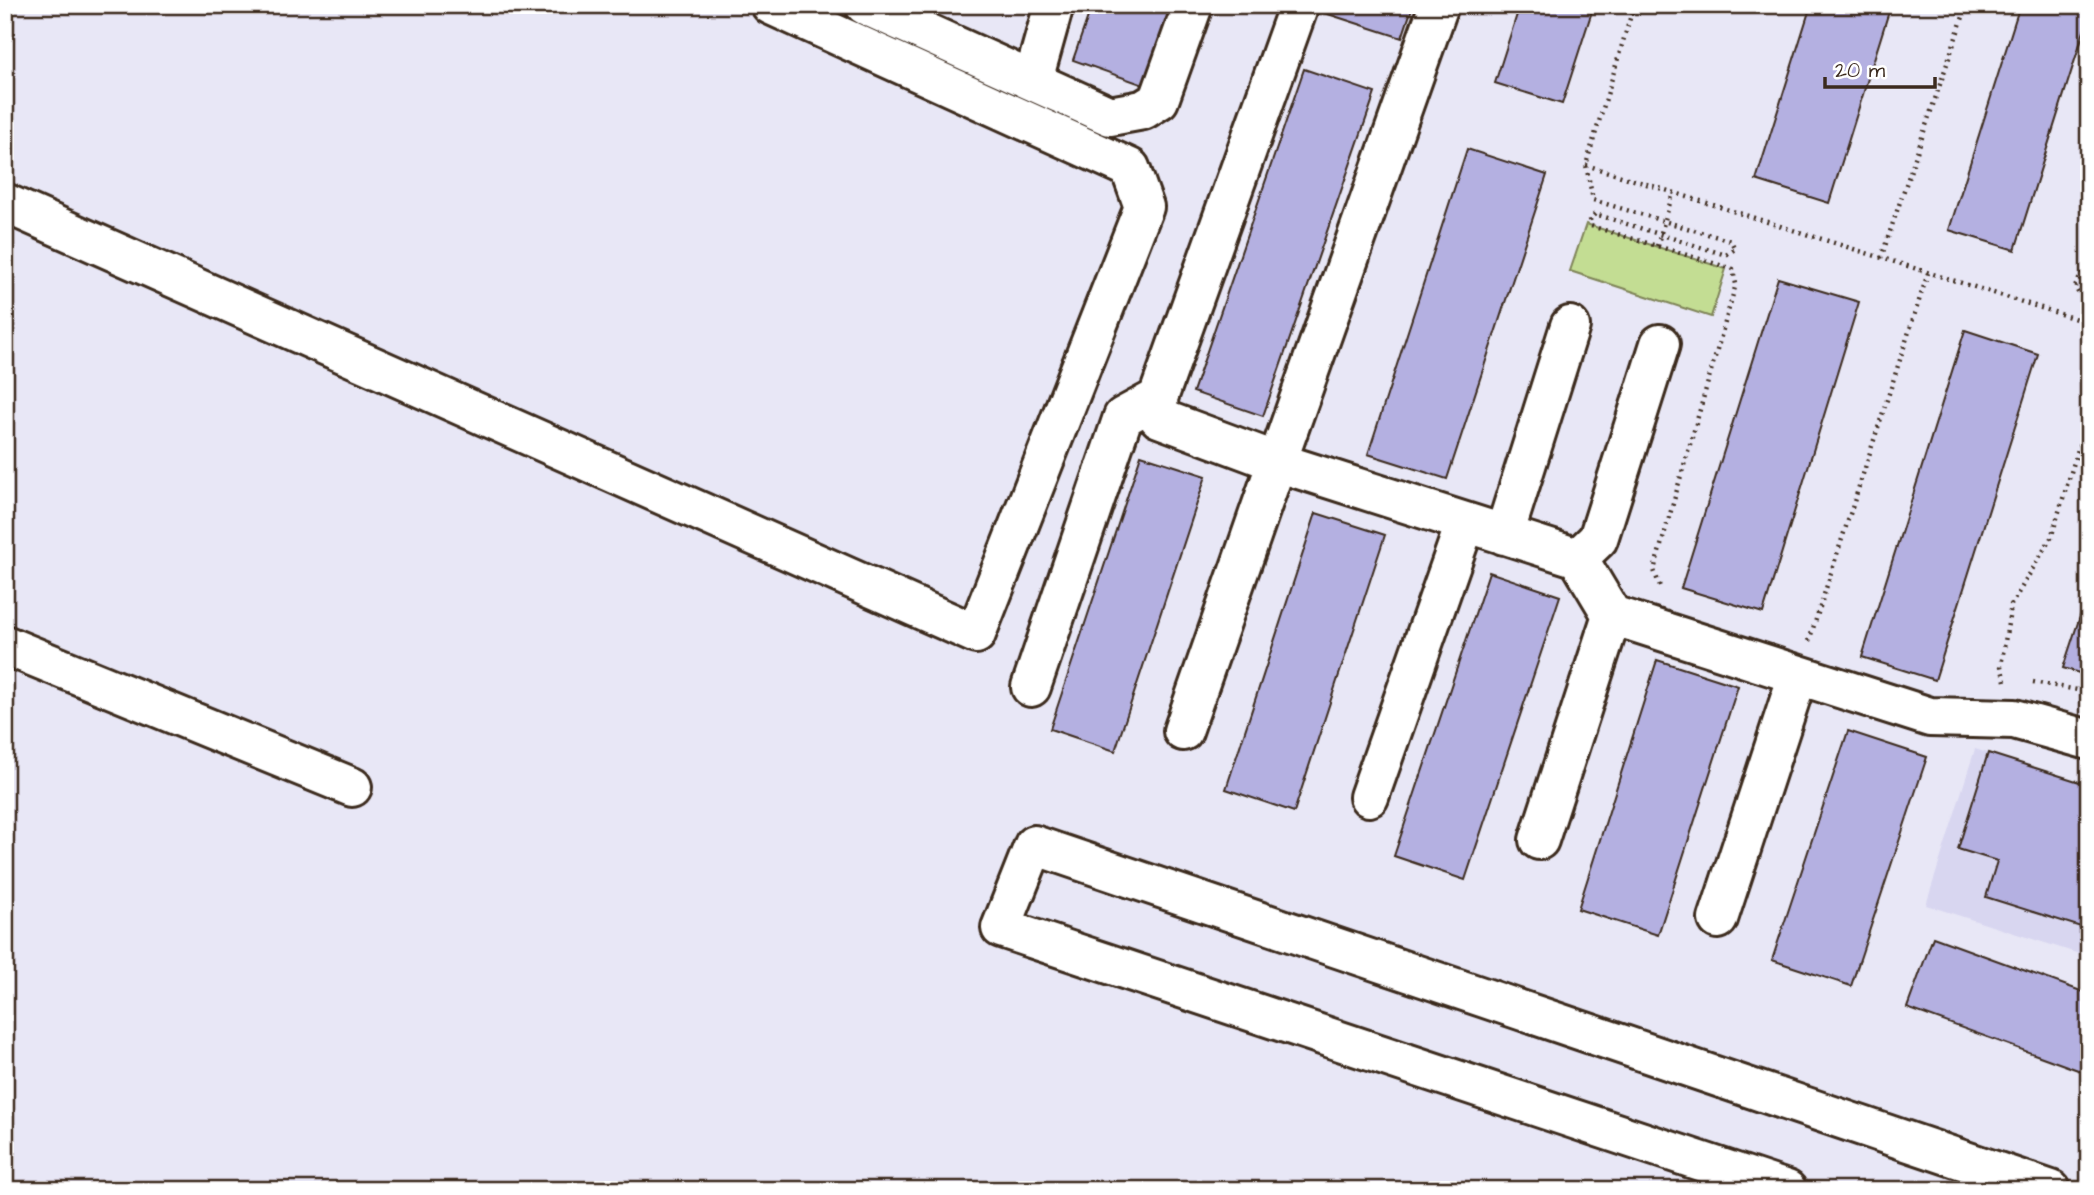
<svg xmlns="http://www.w3.org/2000/svg" width="2094" height="1195" viewBox="0 0 2094 1195" font-family="'Architects Daughter',sans-serif">
<rect width="100%" height="100%" fill="#e8e7f6"/>
<filter id="ink" filterUnits="userSpaceOnUse"><feTurbulence type="fractalNoise" baseFrequency=".0143" numOctaves="2"/><feDisplacementMap in="SourceGraphic" scale="14" xChannelSelector="R" yChannelSelector="G"/><feConvolveMatrix kernelMatrix="1 2 1 2 8 2 1 2 1" color-interpolation-filters="sRGB"/></filter>
<g filter="url(#ink)">
<path fill="#d8d6f0" d="M 1975,749 L 2089,785 L 2089,957 L 1926,905 Z"/>
<path fill="#c3dd93" stroke="#7f8458" stroke-width="2" d="M 1586,224 L 1726,269 L 1711,317 L 1570,271 Z"/>
<path fill="#b4b0e1" stroke="#3b2a1e" stroke-width="2" d="M 1092,5 L 1183,5 L 1155,89 L 1073,60 Z
M 1328,5 L 1413,5 L 1402,38 L 1325,13 Z
M 1520,5 L 1594,5 L 1562,104 L 1495,83 Z
M 1811,5 L 1891,5 L 1829,203 L 1756,180 Z
M 2020,5 L 2089,5 L 2089,15 L 2015,250 L 1949,230 Z
M 1304,69 L 1375,93 L 1263,416 L 1193,392 Z
M 1467,149 L 1547,175 L 1447,479 L 1368,454 Z
M 1778,278 L 1859,302 L 1763,613 L 1681,588 Z
M 1965,330 L 2038,354 L 1935,680 L 1862,657 Z
M 1141,455 L 1206,476 L 1115,751 L 1050,729 Z
M 1316,513 L 1385,535 L 1294,812 L 1226,789 Z
M 1489,572 L 1560,596 L 1465,880 L 1394,856 Z
M 2089,589 L 2089,676 L 2063,668 Z
M 1657,660 L 1738,686 L 1658,935 L 1578,909 Z
M 1848,731 L 1927,757 L 1851,986 L 1772,960 Z
M 1988,753 L 2089,785 L 2089,912 L 2084,928 L 1986,897 L 1997,861 L 1958,849 Z
M 1933,937 L 2089,994 L 2089,1074 L 1907,1008 Z"/>
<g fill="none" stroke-linecap="round" stroke-linejoin="round">
<defs>
<path id="minor" d="M 865,5 L 1110,116 L 1143,110 L 1159,100 L 1193,5
M 1439,5 L 1277,462 L 1578,558 L 1612,615 L 1930,717 L 2014,719 L 2089,740
M 1033,80 L 1054,5
M 5,203 L 976,634 L 1144,207 L 1130,168 L 771,5
M 1158,398 L 1159,418 L 1277,462 L 1183,731
M 1504,535 L 1570,326
M 1578,558 L 1598,539 L 1660,344
M 5,645 L 352,787
M 1031,687 L 1123,417 L 1158,398 L 1299,5
M 1369,797 L 1465,524
M 1539,840 L 1612,615
M 1718,919 L 1798,675
M 1787,1190 L 1001,928 L 1034,845 L 2051,1190"/>
</defs>
<use href="#minor" stroke="#3b2a1e" stroke-width="44"/>
<path stroke="#3b2a1e" stroke-width="4.5" stroke-dasharray="2 5" stroke-linecap="butt" d="M 1634,5 L 1586,165 L 1593,200 L 1731,241 L 1735,249 L 1726,255 L 1595,214 L 1590,219 L 1591,226 L 1733,269 L 1736,284 L 1654,570 L 1661,590
M 1586,165 L 2089,323
M 1657,246 L 1673,193
M 1881,258 L 1967,5
M 2089,260 L 2075,287 L 2089,312
M 1809,641 L 1928,273
M 2005,681 L 2001,666 L 2011,605 L 2051,538 L 2089,413
M 2033,682 L 2089,692"/>
<use href="#minor" stroke="#fff" stroke-width="38"/>
</g>
</g>
<rect width="2094" height="1195" fill="none" stroke="#fff" stroke-width="28"/>
<rect x="14" y="14" width="2066" height="1167" fill="none" stroke="#3b2a1e" stroke-width="2.5" filter="url(#ink)"/>
<path d="M1825 77v10h110v-10" fill="none" stroke="#3b2a1e" stroke-width="3.5"/>
<text x="1835" y="77" font-size="21" fill="#3b2a1e" stroke="#ffffff" stroke-width="5" paint-order="stroke">20 m</text>
</svg>
